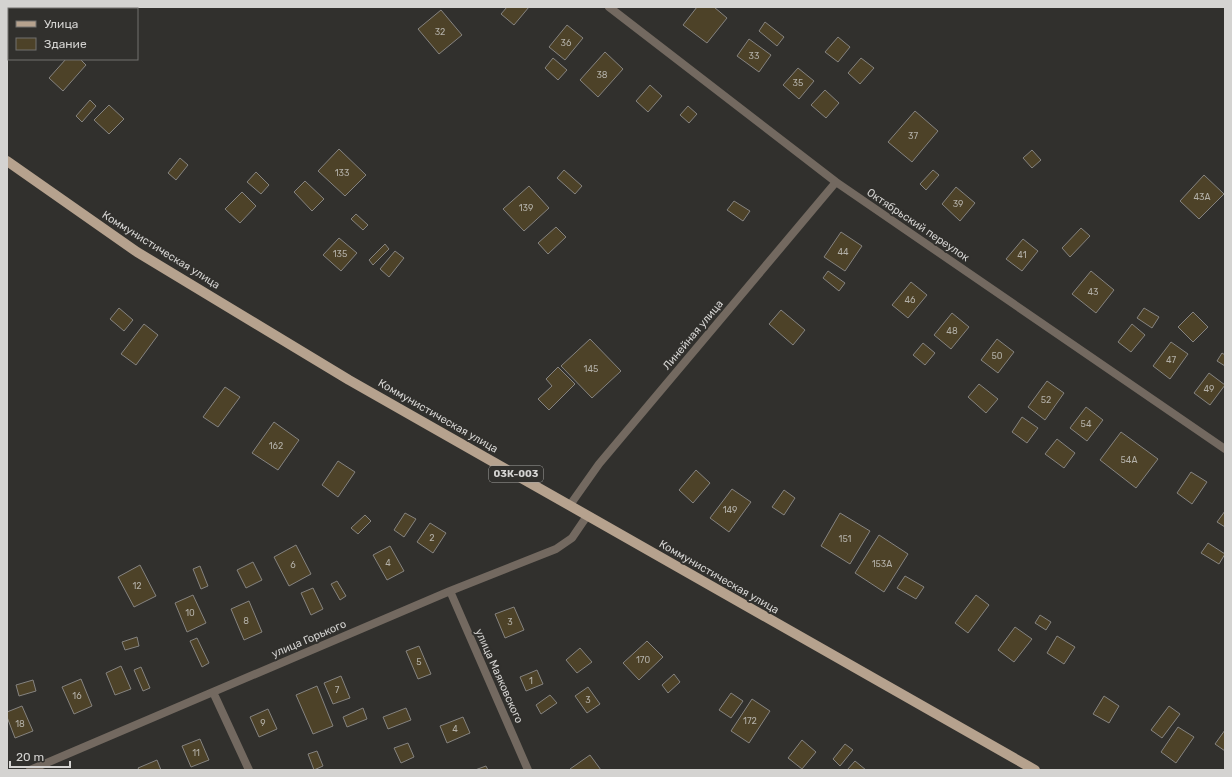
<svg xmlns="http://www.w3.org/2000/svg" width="1232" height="777" viewBox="0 0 1232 777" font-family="Rubik,sans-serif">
<rect width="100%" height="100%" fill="#31302d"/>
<path fill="#4d4228" stroke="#858380" d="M 28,7 L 73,7 L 72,9 L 27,9 Z
M 507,7 L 529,7 L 514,25 L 501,14 Z
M 697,7 L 714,7 L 727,18 L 707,43 L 683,25 Z
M 441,10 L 462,35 L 439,54 L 418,29 Z
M 765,22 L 784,37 L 777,46 L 759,31 Z
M 567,25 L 583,38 L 565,60 L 549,47 Z
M 838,37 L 850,47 L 838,62 L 825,52 Z
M 749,39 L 771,55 L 759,72 L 737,56 Z
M 605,52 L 623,69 L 598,97 L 580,80 Z
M 553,58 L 567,70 L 558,80 L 545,68 Z
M 861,58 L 874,68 L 860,84 L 848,73 Z
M 66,59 L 80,59 L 86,65 L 63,91 L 49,78 Z
M 798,68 L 814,81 L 799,99 L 783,85 Z
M 650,85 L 662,96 L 648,112 L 636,101 Z
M 825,90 L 839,103 L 826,118 L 811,105 Z
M 90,100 L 96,106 L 82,122 L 76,116 Z
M 109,105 L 124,119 L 109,134 L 94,120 Z
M 688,106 L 697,114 L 689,123 L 680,115 Z
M 915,111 L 938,131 L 912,162 L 888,142 Z
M 339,149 L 366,175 L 345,196 L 318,171 Z
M 1032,150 L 1041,160 L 1032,168 L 1023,158 Z
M 180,158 L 188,165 L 176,180 L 168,173 Z
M 564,170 L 582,186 L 575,194 L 557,178 Z
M 933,170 L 939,175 L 926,190 L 920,184 Z
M 256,172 L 269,185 L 261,194 L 247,182 Z
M 1204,175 L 1224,194 L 1199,219 L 1180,201 Z
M 305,181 L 324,199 L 312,211 L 294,192 Z
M 529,186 L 549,208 L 524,231 L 503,209 Z
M 956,187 L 975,203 L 960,221 L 942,204 Z
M 242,192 L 256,206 L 240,223 L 225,209 Z
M 734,201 L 750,211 L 743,221 L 727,210 Z
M 356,214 L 368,225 L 363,230 L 351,219 Z
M 556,227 L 566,237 L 548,254 L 538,243 Z
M 1081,228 L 1090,236 L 1070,257 L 1062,248 Z
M 841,232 L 862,246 L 845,271 L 824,257 Z
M 339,238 L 357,253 L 341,271 L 323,255 Z
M 1023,239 L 1038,251 L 1022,271 L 1006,259 Z
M 385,244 L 389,249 L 373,265 L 369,260 Z
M 395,251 L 404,258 L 389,277 L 380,269 Z
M 828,271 L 845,283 L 839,291 L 823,278 Z
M 1091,271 L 1114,290 L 1096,313 L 1072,294 Z
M 911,282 L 927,295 L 908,318 L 892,305 Z
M 119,308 L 133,320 L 124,331 L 110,319 Z
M 1144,308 L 1159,317 L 1152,328 L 1137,318 Z
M 781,310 L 805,330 L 793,345 L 769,324 Z
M 1193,312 L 1208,327 L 1193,342 L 1178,327 Z
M 952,313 L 969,327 L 951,349 L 934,335 Z
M 144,324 L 158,335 L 136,365 L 121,354 Z
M 1132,324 L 1145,335 L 1131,352 L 1118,342 Z
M 590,339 L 621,371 L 592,398 L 561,366 Z
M 997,339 L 1014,352 L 998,373 L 981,360 Z
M 1171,342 L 1188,354 L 1170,379 L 1153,366 Z
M 923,343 L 935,353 L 925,365 L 913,355 Z
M 1222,353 L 1225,355 L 1225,366 L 1217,361 Z
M 558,367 L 575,384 L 549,410 L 538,399 L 552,386 L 546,379 Z
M 1209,373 L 1225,385 L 1210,405 L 1194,393 Z
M 1047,381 L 1064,393 L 1045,420 L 1028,407 Z
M 979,384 L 998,399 L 986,413 L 968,397 Z
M 225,387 L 240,397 L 218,427 L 203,417 Z
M 1086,407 L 1103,420 L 1087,441 L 1070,428 Z
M 1022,417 L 1038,428 L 1027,443 L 1012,432 Z
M 274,422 L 299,440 L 278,470 L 252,453 Z
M 1121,432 L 1158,459 L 1136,488 L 1100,460 Z
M 1057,439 L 1075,453 L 1064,468 L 1045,454 Z
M 338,461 L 355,472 L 338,497 L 322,485 Z
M 696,470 L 710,483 L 693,503 L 679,490 Z
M 1191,472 L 1207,482 L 1192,504 L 1177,493 Z
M 732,489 L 751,502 L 729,532 L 710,518 Z
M 784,490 L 795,498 L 784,515 L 772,507 Z
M 1225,511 L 1225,527 L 1217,522 Z
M 405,513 L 416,519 L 404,537 L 394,530 Z
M 840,513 L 870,531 L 850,564 L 821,546 Z
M 365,515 L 371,521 L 358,534 L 351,528 Z
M 430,523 L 446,533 L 433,553 L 417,542 Z
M 879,535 L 908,554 L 884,592 L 855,573 Z
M 1208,543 L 1225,554 L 1219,564 L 1201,553 Z
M 296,545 L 311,574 L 289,586 L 274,557 Z
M 390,546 L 404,571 L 387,580 L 373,555 Z
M 253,562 L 262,580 L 246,588 L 237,570 Z
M 140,565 L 156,596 L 134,607 L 118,577 Z
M 200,566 L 208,586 L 201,589 L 193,569 Z
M 905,576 L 924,587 L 916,599 L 897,588 Z
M 337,581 L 346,596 L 340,600 L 331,584 Z
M 313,588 L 323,609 L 311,615 L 301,593 Z
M 193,595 L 206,623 L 187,632 L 175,603 Z
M 976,595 L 989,605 L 968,633 L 955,623 Z
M 249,601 L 262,632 L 244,640 L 231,609 Z
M 514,607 L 524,630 L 505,638 L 495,614 Z
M 1040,615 L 1051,622 L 1046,630 L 1035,623 Z
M 1015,627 L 1032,639 L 1014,662 L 998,650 Z
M 1057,636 L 1075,647 L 1064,664 L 1047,653 Z
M 137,637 L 139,646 L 125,650 L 122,642 Z
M 197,638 L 209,663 L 202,667 L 190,641 Z
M 647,641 L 663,657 L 639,680 L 623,663 Z
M 419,646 L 431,674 L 418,679 L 406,651 Z
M 580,648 L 592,662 L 577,673 L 566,660 Z
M 121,666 L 131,689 L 115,695 L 106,673 Z
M 141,667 L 150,688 L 143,691 L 134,670 Z
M 537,670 L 543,684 L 526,691 L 520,677 Z
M 674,674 L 680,682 L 668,693 L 662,685 Z
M 341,676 L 350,698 L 333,704 L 324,683 Z
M 81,679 L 92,706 L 74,714 L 62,687 Z
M 33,680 L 36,691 L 19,696 L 16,685 Z
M 317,686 L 333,726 L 313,734 L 296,695 Z
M 588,687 L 600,704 L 587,713 L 575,696 Z
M 731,693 L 743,701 L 731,718 L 719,710 Z
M 550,695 L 557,703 L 541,714 L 536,705 Z
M 1104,696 L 1119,706 L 1109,723 L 1093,714 Z
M 752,699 L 770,711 L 749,743 L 731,731 Z
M 22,706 L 33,731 L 15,738 L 7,717 L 7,712 Z
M 1169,706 L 1180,714 L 1162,738 L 1151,730 Z
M 363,708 L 367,719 L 347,727 L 343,717 Z
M 406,708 L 411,720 L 388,729 L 383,717 Z
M 268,709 L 277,729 L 259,737 L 250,717 Z
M 463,717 L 470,733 L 447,743 L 440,726 Z
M 1178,727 L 1194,737 L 1176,763 L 1161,752 Z
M 1225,730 L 1225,751 L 1215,744 Z
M 200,739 L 209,760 L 191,767 L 182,746 Z
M 802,740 L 816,752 L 802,769 L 788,758 Z
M 408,743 L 414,757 L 401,763 L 394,748 Z
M 845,744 L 853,750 L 840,766 L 833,759 Z
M 317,751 L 323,766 L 314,770 L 308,754 Z
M 590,755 L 601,770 L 571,770 L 570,769 Z
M 157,760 L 161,770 L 139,770 L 138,768 Z
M 855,761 L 866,770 L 847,770 Z
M 486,766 L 488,770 L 475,770 Z"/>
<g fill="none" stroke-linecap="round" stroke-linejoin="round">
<path stroke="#736960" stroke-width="8" d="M 609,7 L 836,182 L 1225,449
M 570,505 L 599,464 L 836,182
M 450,591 L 528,770
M 213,692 L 249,770
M 30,770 L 450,591 L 556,549 L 572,538 L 587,516"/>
<path stroke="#b6a28e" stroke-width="10" d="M 7,161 L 137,252 L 349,380 L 1035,770"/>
</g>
<g text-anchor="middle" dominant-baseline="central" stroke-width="4" stroke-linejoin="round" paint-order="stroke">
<g font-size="9" fill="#b2afa7">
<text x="440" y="32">32</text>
<text x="566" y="43">36</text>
<text x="754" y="56">33</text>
<text x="602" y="75">38</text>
<text x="798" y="83">35</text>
<text x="913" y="136">37</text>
<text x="342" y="173">133</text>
<text x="1202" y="197">43А</text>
<text x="958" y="204">39</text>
<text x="526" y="208">139</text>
<text x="843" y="252">44</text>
<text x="340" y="254">135</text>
<text x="1022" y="255">41</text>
<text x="1093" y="292">43</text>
<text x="910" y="300">46</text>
<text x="952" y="331">48</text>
<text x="997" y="356">50</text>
<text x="1171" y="360">47</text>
<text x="591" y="369">145</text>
<text x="1209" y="389">49</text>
<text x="1046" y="400">52</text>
<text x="1086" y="424">54</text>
<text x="276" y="446">162</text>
<text x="1129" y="460">54А</text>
<text x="730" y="510">149</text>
<text x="432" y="538">2</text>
<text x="845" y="539">151</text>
<text x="388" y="563">4</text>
<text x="882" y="564">153А</text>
<text x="293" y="565">6</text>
<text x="137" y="586">12</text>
<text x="190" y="613">10</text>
<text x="246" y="621">8</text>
<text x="510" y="622">3</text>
<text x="643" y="660">170</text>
<text x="419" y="662">5</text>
<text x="531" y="681">1</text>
<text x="337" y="690">7</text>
<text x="77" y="696">16</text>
<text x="588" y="700">3</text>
<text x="750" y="721">172</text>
<text x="263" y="723">9</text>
<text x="20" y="724">18</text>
<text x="455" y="729">4</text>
<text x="196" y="753">11</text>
</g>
<rect fill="#31302d" stroke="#a3a2a0" stroke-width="1" x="489" y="466" width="54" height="16" rx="3"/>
<g font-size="10" font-weight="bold" fill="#d4d3d1">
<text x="516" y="474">03К-003</text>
</g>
<g font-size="11" fill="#d4d3d1" stroke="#31302d">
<text transform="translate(918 225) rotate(34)">Октябрьский переулок</text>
<text transform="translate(161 250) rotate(32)">Коммунистическая улица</text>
<text transform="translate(693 335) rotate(-50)">Линейная улица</text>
<text transform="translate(438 416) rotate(30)">Коммунистическая улица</text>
<text transform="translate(719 577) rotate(30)">Коммунистическая улица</text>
<text transform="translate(309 639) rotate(-23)">улица Горького</text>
<text transform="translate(499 676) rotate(66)">улица Маяковского</text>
</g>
</g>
<rect width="1232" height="777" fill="none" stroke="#d4d3d1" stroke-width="16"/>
<rect x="8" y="8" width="130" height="52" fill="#31302d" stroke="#72716f"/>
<rect x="16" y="21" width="20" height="6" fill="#b6a28e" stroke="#72716f"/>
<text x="44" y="28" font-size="12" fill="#d4d3d1">Улица</text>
<rect x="16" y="38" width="20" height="12" fill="#4d4228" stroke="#72716f"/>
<text x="44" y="48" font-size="12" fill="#d4d3d1">Здание</text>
<path d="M10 761v6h60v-6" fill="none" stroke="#d4d3d1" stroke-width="2"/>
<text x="16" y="761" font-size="12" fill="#d4d3d1" stroke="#31302d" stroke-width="3" paint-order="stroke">20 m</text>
</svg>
